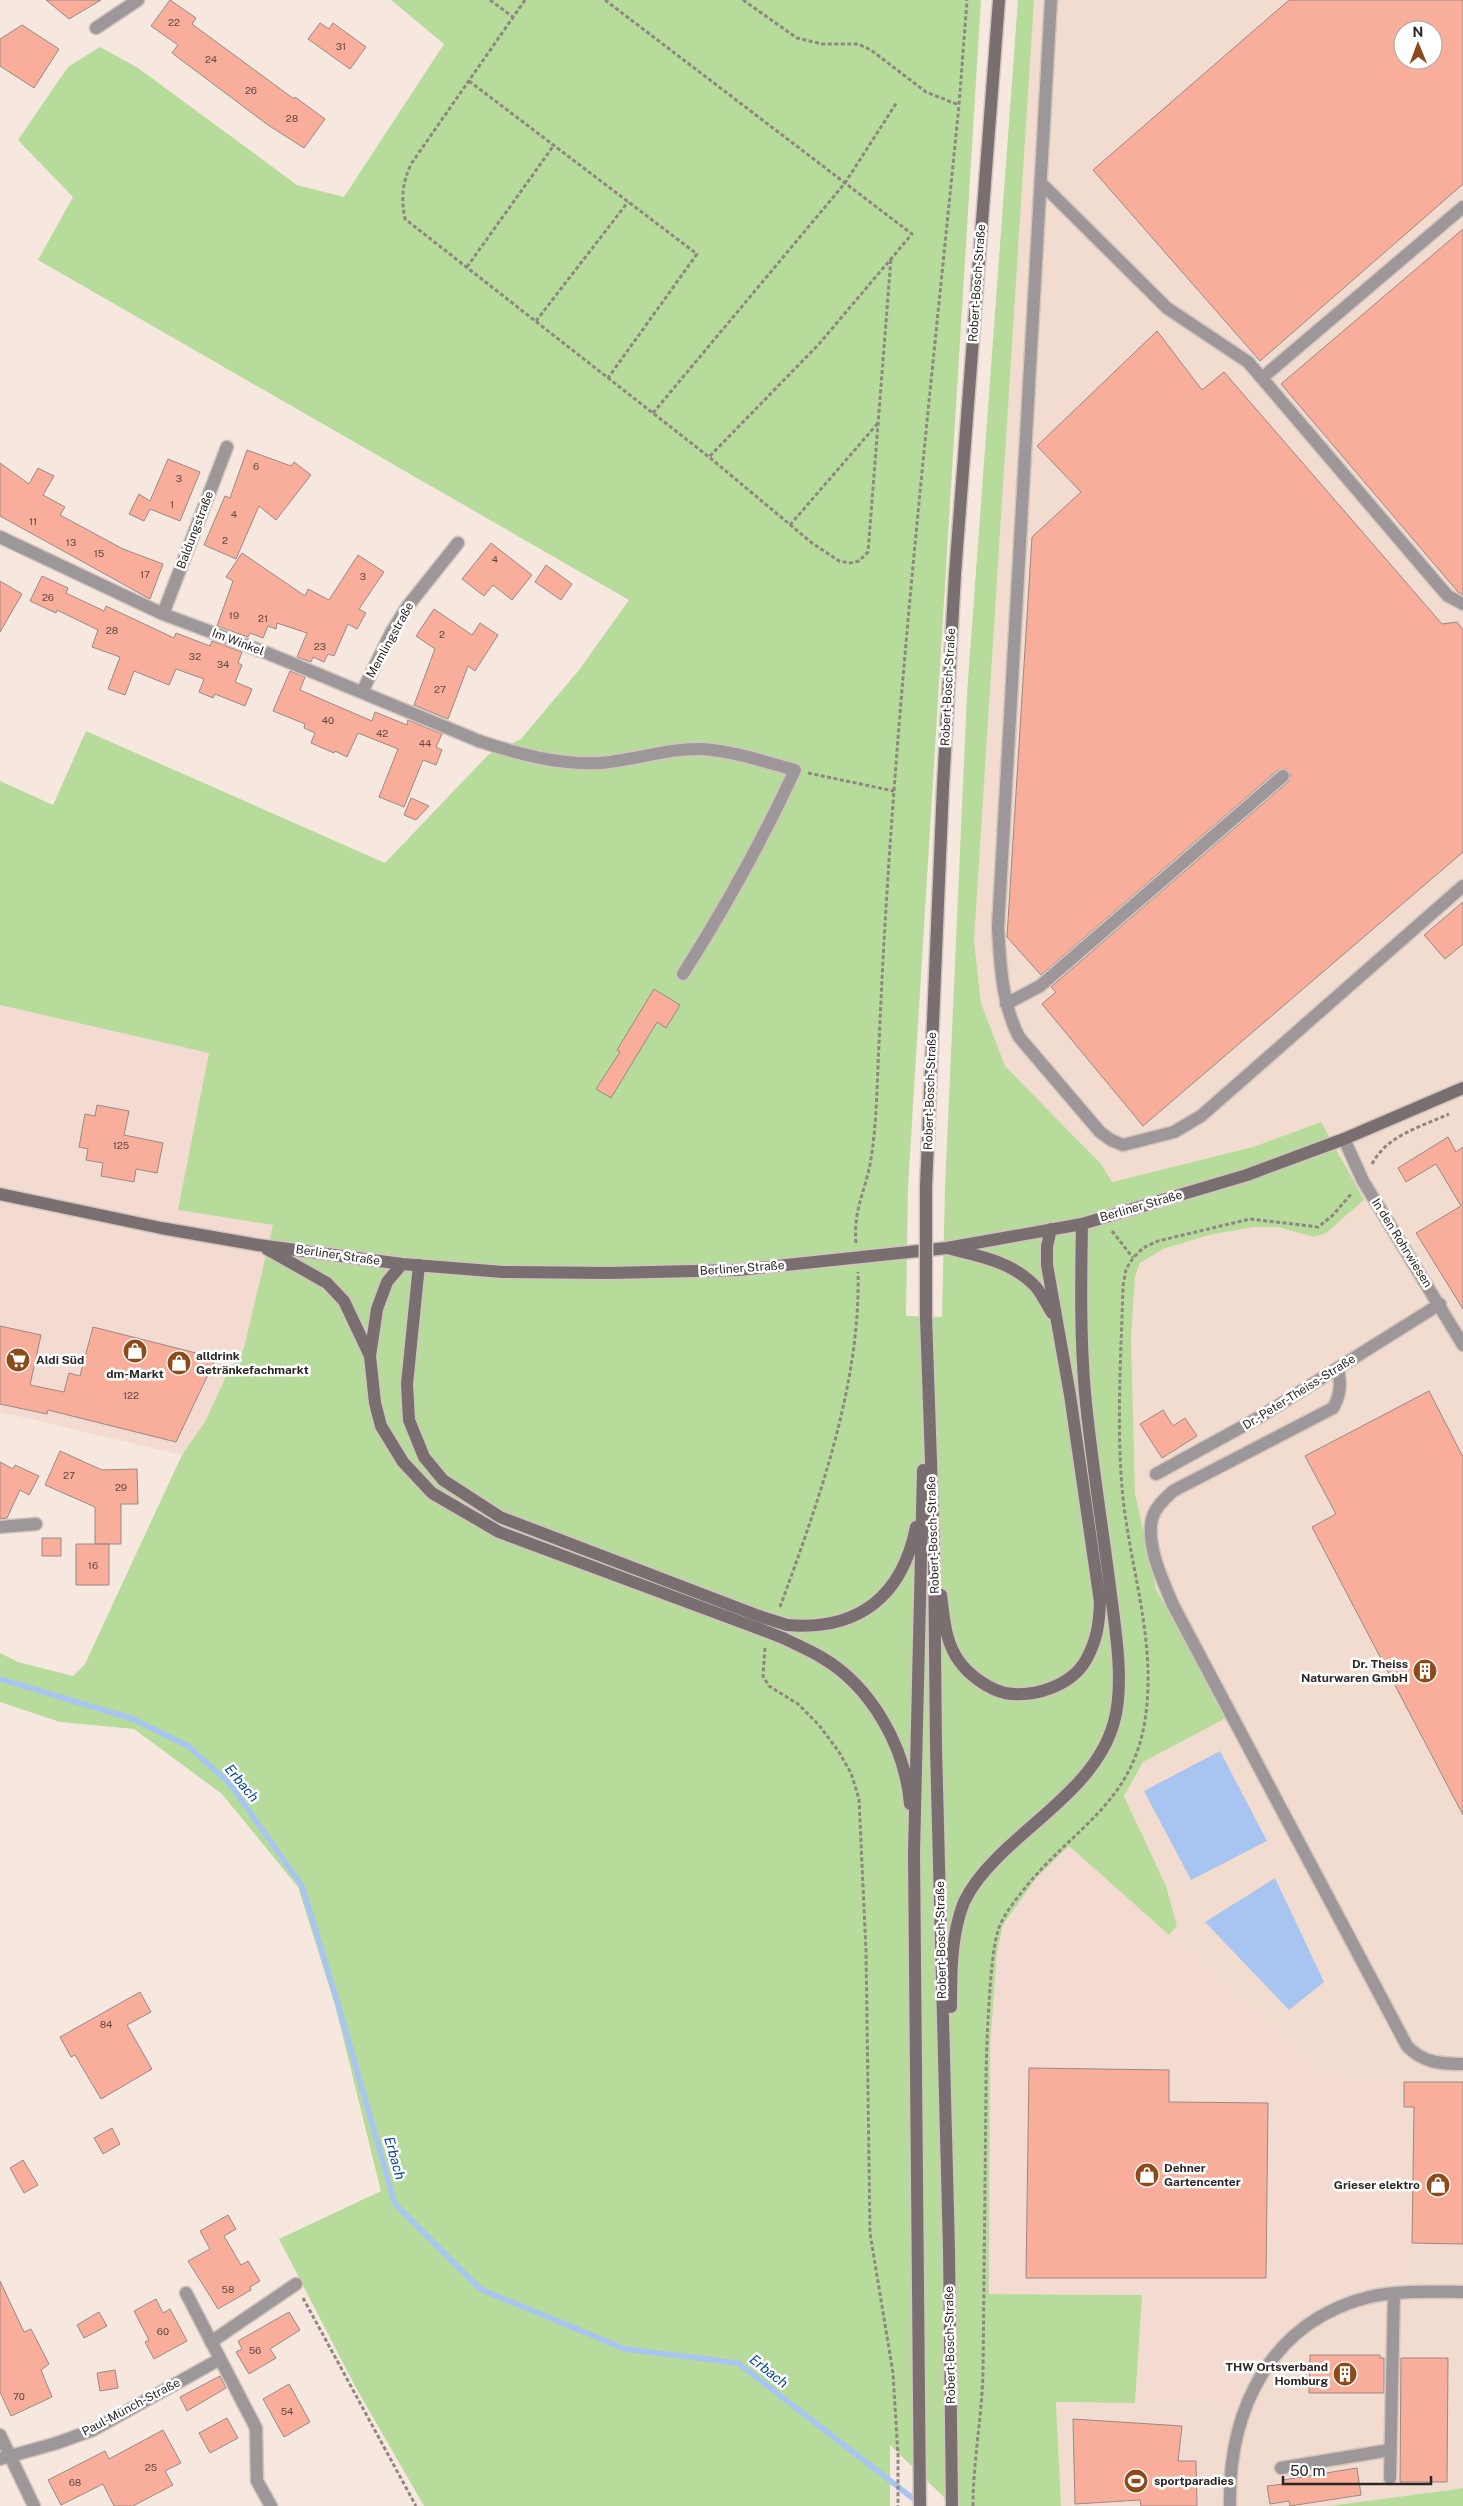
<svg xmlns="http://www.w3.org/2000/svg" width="1463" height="2506" viewBox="0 0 1463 2506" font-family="'Public Sans',sans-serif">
<rect width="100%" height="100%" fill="#f6e8df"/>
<path fill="#f3dbd1" d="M 0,1005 L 209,1053 L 179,1210 L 273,1225 L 244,1348 L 227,1374 L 205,1422 L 182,1455 L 0,1412 Z
M 1069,1846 L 1327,2076 L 1402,2082 L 1399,2287 L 1360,2293 L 1318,2309 L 1273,2344 L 1253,2370 L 1236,2404 L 1135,2403 L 1142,2295 L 989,2294 L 990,2047 L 997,1953 L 1003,1926 L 1037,1877 Z"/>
<path fill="#f1dccf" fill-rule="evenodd" d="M 1034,0 L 1463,0 L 1463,2488 L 1329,2506 L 1061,2506 L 1056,2402 L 1236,2404 L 1253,2370 L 1273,2344 L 1318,2309 L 1360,2293 L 1399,2287 L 1402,2082 L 1327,2076 L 1169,1935 L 1177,1926 L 1166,1886 L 1124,1796 L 1143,1762 L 1226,1718 L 1156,1589 L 1135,1493 L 1131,1337 L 1135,1277 L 1140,1263 L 1163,1249 L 1209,1235 L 1254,1227 L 1278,1227 L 1314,1237 L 1321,1122 L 1253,1147 L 1112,1182 L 1101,1164 L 1005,1066 L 981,1003 L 974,941 ZM 1403,30 L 1433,30 L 1433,60 L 1403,60 Z"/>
<path fill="#b6db9b" d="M 391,0 L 981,0 L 908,1187 L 906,1316 L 942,1317 L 945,1188 L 967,694 L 1018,0 L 1034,0 L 974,941 L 981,1003 L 1005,1066 L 1101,1164 L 1112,1182 L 1253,1147 L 1321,1122 L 1364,1200 L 1326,1233 L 1314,1237 L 1278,1227 L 1254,1227 L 1209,1235 L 1163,1249 L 1140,1263 L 1135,1277 L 1131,1337 L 1135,1493 L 1156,1589 L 1226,1718 L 1143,1762 L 1124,1796 L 1166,1886 L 1177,1926 L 1169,1935 L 1069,1846 L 1037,1877 L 1003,1925 L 997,1953 L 990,2047 L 989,2294 L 1142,2295 L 1135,2403 L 1056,2402 L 1061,2506 L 953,2506 L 890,2445 L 890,2506 L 424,2506 L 355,2386 L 279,2239 L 381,2191 L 335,2005 L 298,1887 L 222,1794 L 134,1729 L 60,1722 L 0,1702 L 0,1653 L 18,1662 L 73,1676 L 85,1664 L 182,1455 L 205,1422 L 227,1374 L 244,1348 L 273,1225 L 178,1210 L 209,1053 L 0,1005 L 0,781 L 53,805 L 86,731 L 385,863 L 488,755 L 521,739 L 579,670 L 629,600 L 38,260 L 73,197 L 18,140 L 68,67 L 100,47 L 138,68 L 297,185 L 344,197 L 444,44 Z
M 1463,2488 L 1463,2506 L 1329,2506 L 1450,2490 Z"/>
<path fill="#a7c5f0" d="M 1220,1751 L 1267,1841 L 1191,1880 L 1144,1791 Z
M 1275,1878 L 1324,1982 L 1289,2010 L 1205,1922 Z"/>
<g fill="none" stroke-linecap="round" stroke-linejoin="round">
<path stroke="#a7c5f0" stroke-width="5.5" d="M 0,1679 L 133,1719 L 188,1746 L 230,1784 L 302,1886 L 338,2004 L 395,2204 L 480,2289 L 625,2349 L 738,2363 L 919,2503"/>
</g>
<path fill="#f9ae9b" stroke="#988985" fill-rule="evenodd" d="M 46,0 L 101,0 L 69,19 Z
M 170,0 L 196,18 L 192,24 L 294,99 L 295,97 L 325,119 L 304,148 L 268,125 L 172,53 L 178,45 L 151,26 Z
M 1289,0 L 1463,0 L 1463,184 L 1260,361 L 1093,170 ZM 1403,30 L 1433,30 L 1433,60 L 1403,60 Z
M 320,23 L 329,29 L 333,23 L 366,47 L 350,69 L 308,39 Z
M 22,25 L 59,49 L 34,88 L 0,66 L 0,39 Z
M 1463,229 L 1463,595 L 1458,592 L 1281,384 Z
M 1157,331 L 1202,390 L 1224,372 L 1442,624 L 1457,622 L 1463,630 L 1463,852 L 1143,1126 L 1042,1004 L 1056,992 L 1051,987 L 1288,782 L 1291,775 L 1286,769 L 1278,770 L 1041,975 L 1007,937 L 1032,537 L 1081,492 L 1037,446 Z
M 247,450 L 291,466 L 294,462 L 311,475 L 276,520 L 259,506 L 236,559 L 204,545 L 225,496 L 230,498 Z
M 168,459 L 200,472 L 180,521 L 150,509 L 144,521 L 129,514 L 139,494 L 150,501 Z
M 0,463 L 29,484 L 38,468 L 54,476 L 43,495 L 65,507 L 60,515 L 123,549 L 163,564 L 150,599 L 0,516 Z
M 491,543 L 532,575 L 512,600 L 493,585 L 484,596 L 462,579 Z
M 242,553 L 305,596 L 308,589 L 329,600 L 358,555 L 384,572 L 359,609 L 366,613 L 357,629 L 348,624 L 334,656 L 328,654 L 324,662 L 313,657 L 311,662 L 297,657 L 307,633 L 277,623 L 276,629 L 268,626 L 263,638 L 250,633 L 248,637 L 217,626 L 233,581 L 226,577 Z
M 546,565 L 572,584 L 561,600 L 535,582 Z
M 42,576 L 68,588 L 66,593 L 104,611 L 106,606 L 174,638 L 176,633 L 210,646 L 212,641 L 242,652 L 238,663 L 242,665 L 235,682 L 252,689 L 245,706 L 215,694 L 213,698 L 199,692 L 204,679 L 176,669 L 169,685 L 134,671 L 125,695 L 108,689 L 120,657 L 92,647 L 98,630 L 57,610 L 56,613 L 30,601 Z
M 0,581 L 22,594 L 0,632 Z
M 434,609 L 472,635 L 480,623 L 498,635 L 475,671 L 468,666 L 448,719 L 414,705 L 435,649 L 416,636 Z
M 290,671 L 305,677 L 300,690 L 372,721 L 375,712 L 407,725 L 408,720 L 442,734 L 436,747 L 442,750 L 436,765 L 423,760 L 404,807 L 379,797 L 398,749 L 358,733 L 347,757 L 335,751 L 334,753 L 311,743 L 315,733 L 304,728 L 305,724 L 273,711 Z
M 411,798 L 429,806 L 416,820 L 404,815 Z
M 1463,902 L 1463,944 L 1445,959 L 1424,935 Z
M 654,989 L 680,1005 L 666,1028 L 657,1022 L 611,1098 L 596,1089 L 620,1052 L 617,1050 Z
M 97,1105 L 129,1111 L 124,1135 L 163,1143 L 157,1173 L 136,1169 L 134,1182 L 101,1176 L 103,1163 L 86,1160 L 88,1149 L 79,1147 L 85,1114 L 95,1116 Z
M 1448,1137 L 1456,1152 L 1463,1147 L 1463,1309 L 1416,1233 L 1461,1206 L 1436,1164 L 1406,1182 L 1398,1168 Z
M 0,1326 L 41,1335 L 30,1385 L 64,1392 L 69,1373 L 80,1376 L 93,1327 L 216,1358 L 176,1442 L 48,1410 L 47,1414 L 0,1404 Z
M 1429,1391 L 1463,1457 L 1463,1815 L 1312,1527 L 1336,1514 L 1305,1456 Z
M 1163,1410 L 1173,1426 L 1185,1418 L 1197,1436 L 1162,1458 L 1140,1424 Z
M 60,1451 L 102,1470 L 137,1469 L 138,1504 L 121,1504 L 121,1544 L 95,1544 L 95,1507 L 45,1485 Z
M 0,1462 L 13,1469 L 15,1465 L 39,1476 L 29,1495 L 20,1490 L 7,1518 L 0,1519 Z
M 42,1538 L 61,1538 L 61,1556 L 42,1556 Z
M 76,1544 L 109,1544 L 109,1585 L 76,1585 Z
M 140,1992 L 151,2012 L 127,2025 L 152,2069 L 101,2099 L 75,2055 L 71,2057 L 60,2037 Z
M 1029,2068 L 1169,2070 L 1169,2102 L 1268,2103 L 1266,2278 L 1026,2278 Z
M 1404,2082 L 1463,2082 L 1463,2244 L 1412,2243 L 1414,2107 L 1404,2107 Z
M 112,2128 L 120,2144 L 103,2154 L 94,2138 Z
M 23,2160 L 38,2185 L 24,2193 L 10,2168 Z
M 228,2215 L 236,2229 L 224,2236 L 241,2265 L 248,2261 L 260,2281 L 250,2287 L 251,2290 L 218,2309 L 188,2261 L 210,2249 L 200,2231 Z
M 0,2281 L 24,2332 L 31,2329 L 49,2364 L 41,2370 L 52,2397 L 11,2416 L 0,2392 Z
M 156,2299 L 163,2313 L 170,2309 L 187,2341 L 154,2359 L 145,2342 L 149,2340 L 134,2311 Z
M 99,2312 L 107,2326 L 84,2338 L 77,2325 Z
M 289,2312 L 300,2330 L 270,2349 L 276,2358 L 249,2374 L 236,2352 L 242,2349 L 238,2341 Z
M 1310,2355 L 1380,2355 L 1380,2358 L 1384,2358 L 1384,2393 L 1309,2393 Z
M 1401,2358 L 1448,2358 L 1447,2482 L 1400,2482 Z
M 115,2370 L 118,2388 L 100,2391 L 97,2373 Z
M 220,2376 L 226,2388 L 187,2411 L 180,2397 Z
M 289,2384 L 310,2422 L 284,2437 L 263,2399 Z
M 227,2418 L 238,2438 L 210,2453 L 199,2433 Z
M 1073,2419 L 1182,2426 L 1178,2461 L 1196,2461 L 1197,2506 L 1141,2506 L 1140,2500 L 1075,2504 Z
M 163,2430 L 181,2463 L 165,2471 L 173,2485 L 133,2506 L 114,2506 L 103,2484 L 61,2505 L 48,2480 L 105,2451 L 109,2459 Z
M 1357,2468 L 1361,2495 L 1290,2506 L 1289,2501 L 1270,2504 L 1267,2486 L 1284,2484 L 1283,2480 Z"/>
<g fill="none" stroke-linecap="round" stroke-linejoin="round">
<defs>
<path id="lane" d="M 1051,0 L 998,927 C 1000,964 1002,1004 1019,1037 L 1100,1132 L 1111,1140 L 1123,1145 L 1174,1132 L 1201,1116 L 1463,886
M 1042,184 L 1167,308 L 1248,362 L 1440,587 L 1448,596 L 1463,604
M 1262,378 L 1463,207
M 479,741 C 518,754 558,765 599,763 C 633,761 667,748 702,749 C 734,751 765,762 795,770 C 762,841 725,908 683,974
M 1006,1004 L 1040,986 L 1283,776
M 1338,1368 C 1341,1384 1341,1394 1333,1408 L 1173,1491 C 1165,1499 1155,1507 1152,1519 C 1146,1546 1163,1581 1173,1605 L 1407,2046 C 1423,2063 1441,2064 1463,2064
M 1156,1474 L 1258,1418 L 1440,1304
M 211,2342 L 296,2284
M 1281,2468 L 1390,2450
M 1390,2478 L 1394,2293"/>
<path id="street" d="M 96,28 L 138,0
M 0,537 L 163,614 L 267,653 L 479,741
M 163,614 L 227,447
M 362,692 L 391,633 L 407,607 L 458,543
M 1344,1139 L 1363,1181 L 1463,1345
M 0,1527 L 36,1524
M 186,2293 L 256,2428 L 257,2481 L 271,2506
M 0,2435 L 34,2506
M 0,2459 L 57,2443 L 93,2430 L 220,2359
M 1230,2506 C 1228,2410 1270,2322 1369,2297 C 1399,2290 1432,2292 1463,2292"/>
<path id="secondary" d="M 926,1187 L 943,786 L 955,574 L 999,0
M 0,1194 L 161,1228 L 258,1245 L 402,1264 L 503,1272 L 609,1273 L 738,1270 L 947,1248 L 1082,1224 L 1247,1175 L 1344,1139 L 1463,1088
M 267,1249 L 327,1283 L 344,1301 L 370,1356
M 951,1249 C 980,1256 1011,1262 1033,1284 C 1041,1291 1046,1304 1052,1313
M 402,1264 L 387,1282 L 377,1309 L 370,1356 L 375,1403 L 381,1426 L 403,1462 L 432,1493 L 499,1532 L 757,1628
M 419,1265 L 407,1384 L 409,1420 L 424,1457 L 443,1480 L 500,1517 L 759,1616
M 926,1317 L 934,1548 L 936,1748 L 949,2250 L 952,2506
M 941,1595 C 944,1617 945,1642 959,1661 C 969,1675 988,1689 1005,1693 C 1034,1698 1071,1686 1086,1660 C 1097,1640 1099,1625 1100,1602 L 1070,1395 L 1047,1265 L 1047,1246 L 1051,1229
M 787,1625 C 858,1631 902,1597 916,1527
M 783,1638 C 795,1644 809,1650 821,1657 C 871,1686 905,1746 910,1804
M 951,2007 C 951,1973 951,1934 964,1902 C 972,1885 983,1872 997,1858 C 1037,1817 1098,1781 1114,1722 C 1125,1682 1115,1628 1110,1587 C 1102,1523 1091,1458 1085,1393 C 1080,1337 1081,1280 1082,1224
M 920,2506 L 914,1853 L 923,1470"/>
</defs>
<use href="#lane" stroke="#d2c5bd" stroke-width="15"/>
<use href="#street" stroke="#d2c5bd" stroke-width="15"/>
<use href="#secondary" stroke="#d2c5bd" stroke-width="15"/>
<path stroke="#908781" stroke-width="3" stroke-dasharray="4 2.5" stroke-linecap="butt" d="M 490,0 L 513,17
M 525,0 L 411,164 C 402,184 401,198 405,219 L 709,457 L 812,543 L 839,561 L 850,563 L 859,561 L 868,552 L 891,258
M 605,0 L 912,234 L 819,344 L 709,457
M 743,0 L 797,38 L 822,44 L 858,44 L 871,50 L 926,92 L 959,105
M 469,81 L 697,254 L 608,378
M 467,267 L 554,145
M 536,321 L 628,202
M 653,413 L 845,183 L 897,102
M 790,525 L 878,423
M 808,773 L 894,791
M 1372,1164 C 1387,1135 1421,1127 1449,1114
M 1112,1231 L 1133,1258
M 856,1243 C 853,1209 866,1190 871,1159 C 877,1121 877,1082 879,1044 C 892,730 928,418 959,105 L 967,0
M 780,1607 C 818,1503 861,1384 858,1272
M 765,1648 L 763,1676 L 769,1686 L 798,1704 L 819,1725 L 839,1752 L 851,1773 L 859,1799 L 866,1951 L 870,2233 L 893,2373 L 898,2455 L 898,2506
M 303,2298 L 416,2506
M 973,2506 C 973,2461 982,2417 983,2372 C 984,2278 985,2184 986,2091 C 986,2052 988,2014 991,1975 C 993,1959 994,1940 1000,1925 C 1006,1912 1016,1899 1025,1888 C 1073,1828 1132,1804 1145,1720 C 1157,1644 1131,1572 1123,1498 C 1116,1428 1121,1356 1123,1286 L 1126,1269 L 1133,1258 L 1143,1248 L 1158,1241 L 1250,1219 L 1318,1227 L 1332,1216 L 1352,1193"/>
<use href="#lane" stroke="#9e9799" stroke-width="12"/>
<use href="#street" stroke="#9e9799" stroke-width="12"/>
<use href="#secondary" stroke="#796f71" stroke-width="12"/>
<defs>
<path id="secondary-bridge" d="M 926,1317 L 926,1187
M 759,1616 L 787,1625
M 757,1628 L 783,1638"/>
</defs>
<use href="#secondary-bridge" stroke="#d2c5bd" stroke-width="15" stroke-linecap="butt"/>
<use href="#secondary-bridge" stroke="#796f71" stroke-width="12"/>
</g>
<defs>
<symbol id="shop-disc" viewBox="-11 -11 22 22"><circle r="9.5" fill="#8d4b19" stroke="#fff"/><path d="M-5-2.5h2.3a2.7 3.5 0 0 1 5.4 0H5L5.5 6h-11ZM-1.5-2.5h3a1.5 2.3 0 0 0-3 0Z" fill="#fff"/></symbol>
<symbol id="supermarket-disc" viewBox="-11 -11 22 22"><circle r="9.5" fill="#8d4b19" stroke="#fff"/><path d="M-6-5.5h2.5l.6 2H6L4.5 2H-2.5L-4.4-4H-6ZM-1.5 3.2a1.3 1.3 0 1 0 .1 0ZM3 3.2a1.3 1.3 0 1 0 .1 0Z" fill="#fff"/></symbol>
<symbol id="building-disc" viewBox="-11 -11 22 22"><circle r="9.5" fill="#8d4b19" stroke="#fff"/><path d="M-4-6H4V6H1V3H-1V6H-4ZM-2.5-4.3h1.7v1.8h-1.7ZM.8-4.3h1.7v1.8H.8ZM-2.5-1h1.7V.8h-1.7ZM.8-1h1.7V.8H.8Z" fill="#fff"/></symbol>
<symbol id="stadium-disc" viewBox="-11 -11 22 22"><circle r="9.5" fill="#8d4b19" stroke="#fff"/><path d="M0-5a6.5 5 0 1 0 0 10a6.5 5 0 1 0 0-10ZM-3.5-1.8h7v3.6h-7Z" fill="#fff"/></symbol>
</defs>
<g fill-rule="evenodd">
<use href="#shop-disc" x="121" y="1337" width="28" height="28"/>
<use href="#supermarket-disc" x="4" y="1346" width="28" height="28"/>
<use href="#shop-disc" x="165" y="1349" width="28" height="28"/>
<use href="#building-disc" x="1411" y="1657" width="28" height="28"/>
<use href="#shop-disc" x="1133" y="2161" width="28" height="28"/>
<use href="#shop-disc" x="1424" y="2171" width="28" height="28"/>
<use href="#building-disc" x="1331" y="2360" width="28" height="28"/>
<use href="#stadium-disc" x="1122" y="2467" width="28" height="28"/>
</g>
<g text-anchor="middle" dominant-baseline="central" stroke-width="5" stroke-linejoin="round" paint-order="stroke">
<g font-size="10" fill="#5f4942">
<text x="174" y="22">22</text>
<text x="341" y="46">31</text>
<text x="211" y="59">24</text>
<text x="251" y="90">26</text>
<text x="292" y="118">28</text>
<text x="256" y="466">6</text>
<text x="179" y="478">3</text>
<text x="172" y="504">1</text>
<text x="234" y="514">4</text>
<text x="33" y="521">11</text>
<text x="225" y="540">2</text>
<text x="71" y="542">13</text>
<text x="99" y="553">15</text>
<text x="495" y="559">4</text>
<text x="145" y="574">17</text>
<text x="363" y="576">3</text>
<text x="48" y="597">26</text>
<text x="234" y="615">19</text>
<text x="263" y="618">21</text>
<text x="112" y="630">28</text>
<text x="442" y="634">2</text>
<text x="320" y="646">23</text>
<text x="195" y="656">32</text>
<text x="223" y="664">34</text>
<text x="440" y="689">27</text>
<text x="328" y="720">40</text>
<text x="382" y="733">42</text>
<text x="425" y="743">44</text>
<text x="121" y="1145">125</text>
<text x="131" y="1395">122</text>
<text x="69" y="1475">27</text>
<text x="121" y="1487">29</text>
<text x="93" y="1565">16</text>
<text x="106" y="2024">84</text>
<text x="228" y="2289">58</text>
<text x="163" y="2331">60</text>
<text x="255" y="2350">56</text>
<text x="19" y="2396">70</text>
<text x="287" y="2411">54</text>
<text x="151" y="2467">25</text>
<text x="75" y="2482">68</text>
</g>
<g font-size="12" fill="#2c2724" stroke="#fff">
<text transform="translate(977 283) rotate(-86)">Robert-Bosch-Straße</text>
<text transform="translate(195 530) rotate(-69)">Baldungstraße</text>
<text transform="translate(390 640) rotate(-61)">Memlingstraße</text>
<text transform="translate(238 642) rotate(21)">Im Winkel</text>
<text transform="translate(948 687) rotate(-87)">Robert-Bosch-Straße</text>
<text transform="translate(930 1091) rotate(-88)">Robert-Bosch-Straße</text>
<text transform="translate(1141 1206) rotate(-16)">Berliner Straße</text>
<text transform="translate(1402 1243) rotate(58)">In den Rohrwiesen</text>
<text transform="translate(338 1255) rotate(8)">Berliner Straße</text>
<text transform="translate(742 1268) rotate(-4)">Berliner Straße</text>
<text transform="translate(1299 1392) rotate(-32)">Dr.-Peter-Theiss-Straße</text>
<text transform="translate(933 1535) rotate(-92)">Robert-Bosch-Straße</text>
<text transform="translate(941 1940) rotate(-91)">Robert-Bosch-Straße</text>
<text transform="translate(950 2345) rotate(-91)">Robert-Bosch-Straße</text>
<text transform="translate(131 2407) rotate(-28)">Paul-Münch-Straße</text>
</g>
<g font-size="12" font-weight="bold" fill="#2c2724" stroke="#fff" text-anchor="start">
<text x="196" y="1356">alldrink<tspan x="196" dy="14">Getränkefachmarkt</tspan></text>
<text x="36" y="1360">Aldi Süd</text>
<text x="135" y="1374" text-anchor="middle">dm-Markt</text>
<text x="1408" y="1664" text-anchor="end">Dr. Theiss<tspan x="1408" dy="14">Naturwaren GmbH</tspan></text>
<text x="1164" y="2168">Dehner<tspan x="1164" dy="14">Gartencenter</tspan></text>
<text x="1420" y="2185" text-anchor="end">Grieser elektro</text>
<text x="1328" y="2367" text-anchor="end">THW Ortsverband<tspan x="1328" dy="14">Homburg</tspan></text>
<text x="1154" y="2481">sportparadies</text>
</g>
<g font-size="14" font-style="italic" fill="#084798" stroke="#fff">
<text transform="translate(242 1783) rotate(50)">Erbach</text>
<text transform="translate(395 2158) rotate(74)">Erbach</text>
<text transform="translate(769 2371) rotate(38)">Erbach</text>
</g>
</g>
<g transform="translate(1418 45) rotate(359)"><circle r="24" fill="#ffffff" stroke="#aba9a7"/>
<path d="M0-4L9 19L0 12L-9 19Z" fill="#8d4b19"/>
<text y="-8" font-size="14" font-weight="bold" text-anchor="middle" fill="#2c2724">N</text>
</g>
<path d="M1283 2476v8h148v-8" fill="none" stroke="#2c2724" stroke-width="2.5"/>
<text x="1290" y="2476" font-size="15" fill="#2c2724" stroke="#ffffff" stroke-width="4" paint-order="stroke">50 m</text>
</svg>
